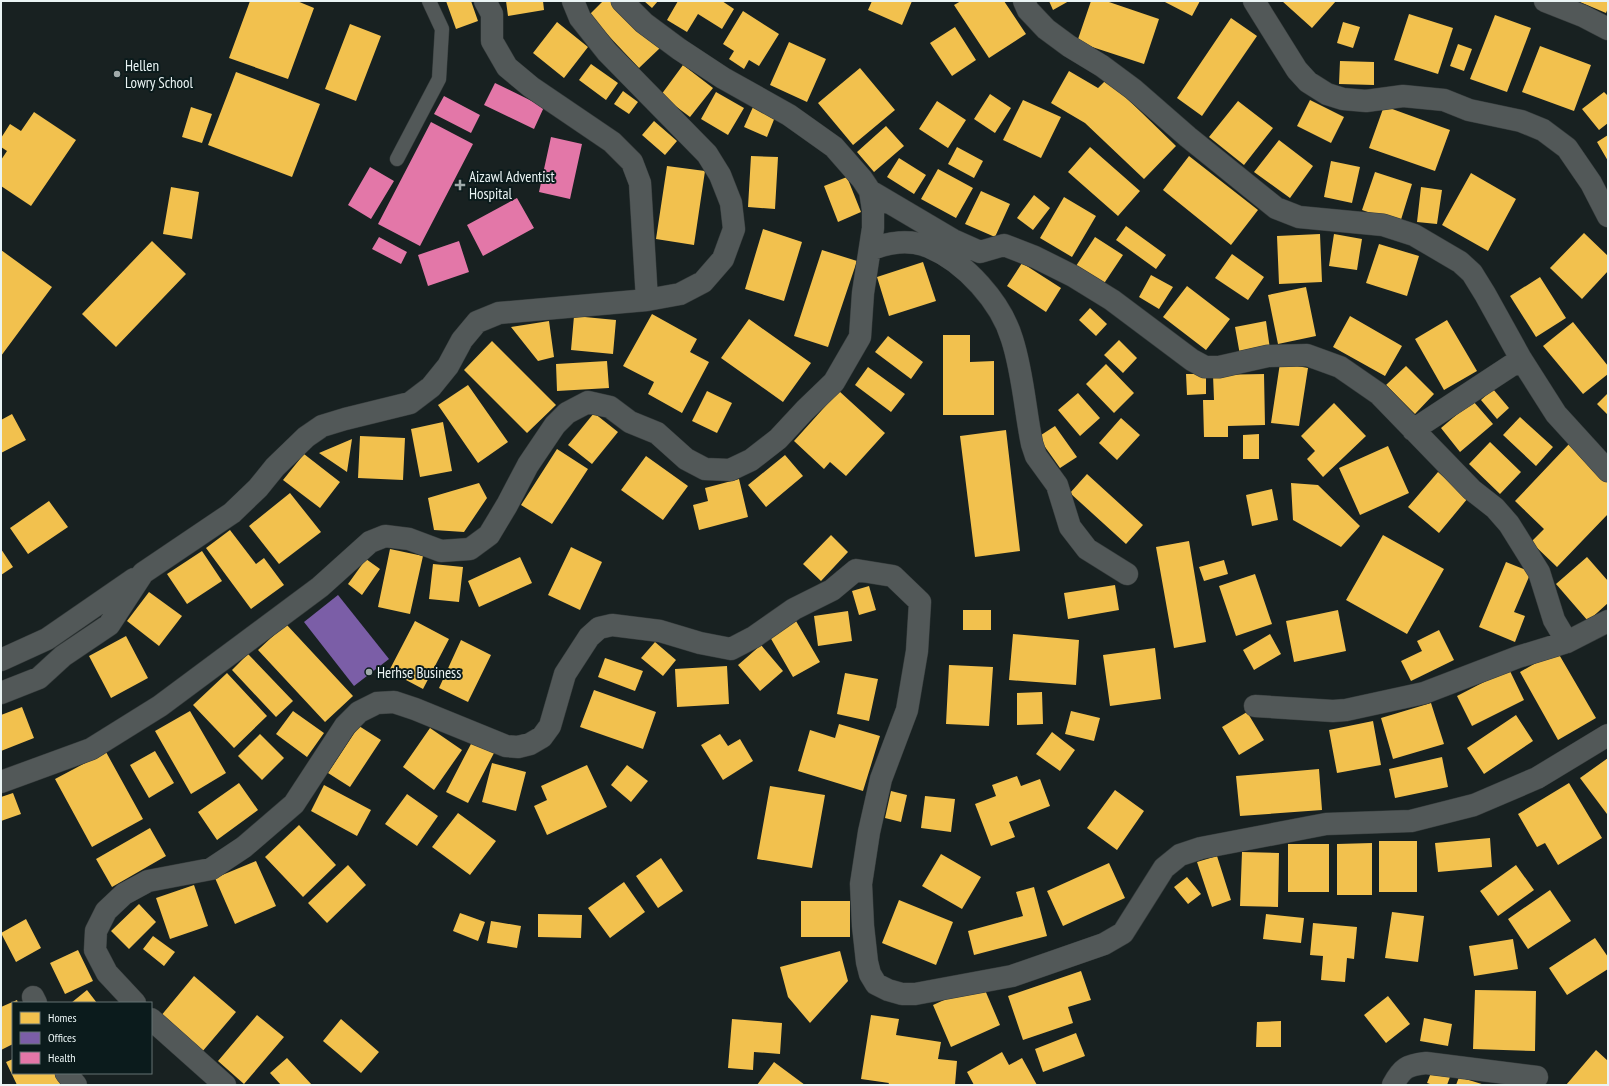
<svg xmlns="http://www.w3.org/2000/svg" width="1609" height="1086" viewBox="0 0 1609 1086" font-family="'PT Sans Narrow',sans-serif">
<rect width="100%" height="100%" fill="#182121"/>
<path fill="#f2c14e" d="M 250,1 L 297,1 L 314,8 L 288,79 L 229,58 Z
M 446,1 L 471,1 L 478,21 L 456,29 Z
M 506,1 L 543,1 L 544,10 L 508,16 Z
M 603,1 L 614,1 L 660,48 L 639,68 L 589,15 Z
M 644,1 L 658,1 L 652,8 Z
M 678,1 L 722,1 L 734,9 L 722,29 L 698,14 L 687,32 L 667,20 Z
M 872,1 L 912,1 L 902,25 L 868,10 Z
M 961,1 L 1004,1 L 1026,34 L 989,58 L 954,5 Z
M 1049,1 L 1069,1 L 1053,10 Z
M 1091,1 L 1106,1 L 1159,19 L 1144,64 L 1077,42 Z
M 1163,1 L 1200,1 L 1192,16 Z
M 1282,1 L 1336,1 L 1312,28 Z
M 1580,1 L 1608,1 L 1608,8 L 1606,13 L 1580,2 Z
M 743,11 L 779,34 L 759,66 L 749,60 L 744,69 L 729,59 L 734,51 L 723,44 Z
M 1409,14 L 1453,28 L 1438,74 L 1394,60 Z
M 1495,15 L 1531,28 L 1507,92 L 1470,79 Z
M 1231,18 L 1257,36 L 1202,116 L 1177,98 Z
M 557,22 L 588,47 L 564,78 L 533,53 Z
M 1343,22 L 1360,27 L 1353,48 L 1337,43 Z
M 350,24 L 381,36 L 356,101 L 325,89 Z
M 955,27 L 976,60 L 952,76 L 930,43 Z
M 789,42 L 826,59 L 807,102 L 770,85 Z
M 1458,44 L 1472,49 L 1464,71 L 1450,66 Z
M 1540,46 L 1591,65 L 1574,111 L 1522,92 Z
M 1340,61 L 1374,62 L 1374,85 L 1339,84 Z
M 591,64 L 618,83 L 606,100 L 579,80 Z
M 683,65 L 713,88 L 690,117 L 661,95 Z
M 860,68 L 895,110 L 853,145 L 818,103 Z
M 1069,71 L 1098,88 L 1107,79 L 1176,146 L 1144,179 L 1085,123 L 1051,103 Z
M 236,72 L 320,104 L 292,177 L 208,145 Z
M 623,91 L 638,102 L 629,114 L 614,104 Z
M 716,92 L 744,108 L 728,135 L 701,119 Z
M 1604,92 L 1608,96 L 1608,123 L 1599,130 L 1582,109 Z
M 990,94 L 1011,108 L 995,133 L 974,119 Z
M 1023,100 L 1061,117 L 1041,158 L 1003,140 Z
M 1310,100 L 1344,117 L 1331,143 L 1297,126 Z
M 937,101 L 966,120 L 948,148 L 919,129 Z
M 1238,101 L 1273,128 L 1244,165 L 1209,137 Z
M 1384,106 L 1450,130 L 1435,171 L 1369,148 Z
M 191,107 L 212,114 L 202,143 L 182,137 Z
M 753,107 L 775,117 L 767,137 L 744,127 Z
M 34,112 L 76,140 L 31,206 L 1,186 L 1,160 L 7,151 L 1,147 L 1,138 L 10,124 L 21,131 Z
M 654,121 L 677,141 L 665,155 L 642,135 Z
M 886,126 L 904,146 L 874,172 L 857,152 Z
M 1608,135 L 1608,161 L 1597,142 Z
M 1279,140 L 1313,166 L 1290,198 L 1254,172 Z
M 957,147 L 983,161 L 974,178 L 948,164 Z
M 1090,147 L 1140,191 L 1118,216 L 1068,172 Z
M 751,156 L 778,157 L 775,209 L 748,207 Z
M 1189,156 L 1258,210 L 1231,245 L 1163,190 Z
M 899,158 L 926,175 L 914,194 L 887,177 Z
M 1331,161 L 1360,167 L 1352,203 L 1324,197 Z
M 667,166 L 705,171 L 694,245 L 656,239 Z
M 938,169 L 973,188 L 956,218 L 921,199 Z
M 1375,172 L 1412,184 L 1400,223 L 1362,210 Z
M 1471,173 L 1516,199 L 1488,251 L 1442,225 Z
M 847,177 L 861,212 L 838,222 L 824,186 Z
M 171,187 L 199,192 L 192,239 L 163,234 Z
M 1421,187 L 1442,190 L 1437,224 L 1417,222 Z
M 981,191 L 1010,204 L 995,237 L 965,224 Z
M 1034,195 L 1050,208 L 1033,230 L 1017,218 Z
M 1064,197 L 1096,216 L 1072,257 L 1040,238 Z
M 1126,226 L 1166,255 L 1156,269 L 1116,240 Z
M 763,229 L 802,242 L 784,301 L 745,289 Z
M 1584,233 L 1608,256 L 1608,271 L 1582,299 L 1550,268 Z
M 1320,234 L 1322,282 L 1279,284 L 1277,236 Z
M 1334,234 L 1362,239 L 1357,270 L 1329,266 Z
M 1095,237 L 1123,255 L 1103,285 L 1076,266 Z
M 152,241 L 186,274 L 116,347 L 82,314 Z
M 1379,244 L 1419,256 L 1407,296 L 1366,283 Z
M 1,250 L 52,287 L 1,356 Z
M 822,250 L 857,261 L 828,347 L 794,336 Z
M 1232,254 L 1264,277 L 1248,300 L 1215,278 Z
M 923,262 L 936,301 L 889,316 L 877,277 Z
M 1022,263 L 1061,288 L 1046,312 L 1007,286 Z
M 1151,275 L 1173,287 L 1159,309 L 1139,297 Z
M 1540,277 L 1566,318 L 1536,337 L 1510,296 Z
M 1187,286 L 1230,319 L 1206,350 L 1163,317 Z
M 1306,287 L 1316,336 L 1278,344 L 1268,295 Z
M 1090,308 L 1107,324 L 1096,336 L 1079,320 Z
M 652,314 L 697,339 L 690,352 L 709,362 L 682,413 L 648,394 L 654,382 L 623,366 Z
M 574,316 L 616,320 L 613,354 L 571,350 Z
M 1350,316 L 1402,346 L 1385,376 L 1333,347 Z
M 749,319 L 811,363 L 783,402 L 721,358 Z
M 1447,320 L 1477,371 L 1444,390 L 1415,339 Z
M 549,321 L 554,357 L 538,361 L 511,327 Z
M 1266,321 L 1270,349 L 1240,355 L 1235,327 Z
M 1573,322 L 1608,366 L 1608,374 L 1583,394 L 1543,346 Z
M 943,335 L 970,335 L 970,362 L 994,361 L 994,415 L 943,415 Z
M 888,336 L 923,362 L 911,379 L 875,352 Z
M 1119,340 L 1137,358 L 1123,373 L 1104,355 Z
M 492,341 L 556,405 L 527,433 L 464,370 Z
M 607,361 L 609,388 L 557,391 L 556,364 Z
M 1280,363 L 1308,368 L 1299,426 L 1271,423 Z
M 1106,364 L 1134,393 L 1114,413 L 1086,384 Z
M 1406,366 L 1434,394 L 1415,414 L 1386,385 Z
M 868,367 L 905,394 L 891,412 L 855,385 Z
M 1186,374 L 1206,374 L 1206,394 L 1187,395 Z
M 1264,374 L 1265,425 L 1228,426 L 1228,437 L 1204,437 L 1203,400 L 1214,400 L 1213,375 Z
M 468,385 L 508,442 L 478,463 L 438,405 Z
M 1493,389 L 1509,408 L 1497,419 L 1481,400 Z
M 707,391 L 732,403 L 717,433 L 692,421 Z
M 839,391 L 885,433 L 846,476 L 830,462 L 824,469 L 794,441 Z
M 1078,393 L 1100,418 L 1080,436 L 1058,410 Z
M 1608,393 L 1608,415 L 1597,404 Z
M 1473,401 L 1493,424 L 1460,452 L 1441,428 Z
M 1334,403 L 1366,436 L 1323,477 L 1307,459 L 1315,451 L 1301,436 Z
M 594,413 L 618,432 L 592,464 L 568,445 Z
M 12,414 L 26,440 L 1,453 L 1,420 Z
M 1520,417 L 1553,447 L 1536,466 L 1503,435 Z
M 1121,418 L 1140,435 L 1117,460 L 1099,443 Z
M 443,422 L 452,471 L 420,477 L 411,429 Z
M 1055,426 L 1077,457 L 1060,468 L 1038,437 Z
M 1006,430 L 1020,551 L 975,557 L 960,436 Z
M 1259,434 L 1259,459 L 1243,459 L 1243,435 Z
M 360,436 L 405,438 L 403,480 L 358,478 Z
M 352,439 L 347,472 L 319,453 Z
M 1490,442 L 1521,472 L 1500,494 L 1469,464 Z
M 1569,444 L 1608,482 L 1608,514 L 1557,567 L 1531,542 L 1544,529 L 1515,501 Z
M 1388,446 L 1409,493 L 1360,515 L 1339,468 Z
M 557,449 L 588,469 L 552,524 L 521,505 Z
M 304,454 L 340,482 L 320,508 L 283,480 Z
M 785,455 L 803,476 L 766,507 L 748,485 Z
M 646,456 L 688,486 L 663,520 L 621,490 Z
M 1438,472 L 1468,498 L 1439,533 L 1408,507 Z
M 1087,474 L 1143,525 L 1126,544 L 1070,493 Z
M 739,479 L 748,517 L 699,530 L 693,505 L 708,501 L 705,488 Z
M 479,483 L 487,498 L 464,532 L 434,530 L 428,498 Z
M 1291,483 L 1318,485 L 1360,526 L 1341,547 L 1293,520 Z
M 1272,489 L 1278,520 L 1252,526 L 1246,495 Z
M 290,493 L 321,532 L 279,564 L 249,526 Z
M 49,501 L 68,527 L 28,554 L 10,528 Z
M 230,530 L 256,564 L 264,558 L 284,585 L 251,609 L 206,548 Z
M 831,535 L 848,552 L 821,581 L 803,564 Z
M 1383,535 L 1444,569 L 1407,634 L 1346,600 Z
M 1189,541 L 1206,642 L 1174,648 L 1156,547 Z
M 571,547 L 602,562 L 580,610 L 548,595 Z
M 1,549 L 13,567 L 1,575 Z
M 390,549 L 423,556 L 410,614 L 378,607 Z
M 202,551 L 222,581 L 187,604 L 167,574 Z
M 520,557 L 532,583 L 479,607 L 468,581 Z
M 1587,557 L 1608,581 L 1608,603 L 1588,621 L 1556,584 Z
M 366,559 L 380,569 L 362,595 L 348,584 Z
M 1224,560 L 1228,574 L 1204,581 L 1199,567 Z
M 1506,562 L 1531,572 L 1514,612 L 1525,616 L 1515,642 L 1479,627 Z
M 433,564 L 463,567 L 459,602 L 429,599 Z
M 1255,574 L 1272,624 L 1236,636 L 1219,586 Z
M 1115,585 L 1119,610 L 1068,619 L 1064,593 Z
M 869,586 L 876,610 L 859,615 L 852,591 Z
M 149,592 L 182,616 L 159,646 L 127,621 Z
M 963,610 L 991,610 L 991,630 L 963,630 Z
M 1338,610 L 1346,651 L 1294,662 L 1286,621 Z
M 848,611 L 852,641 L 818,646 L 814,616 Z
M 415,621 L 449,639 L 423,689 L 389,671 Z
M 796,621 L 820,662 L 793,677 L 770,637 Z
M 286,624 L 353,696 L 325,722 L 258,650 Z
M 1439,630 L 1454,660 L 1411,681 L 1401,661 L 1422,651 L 1417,641 Z
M 1013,634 L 1079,640 L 1076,685 L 1009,680 Z
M 1270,634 L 1281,654 L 1254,670 L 1243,650 Z
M 126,636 L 148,678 L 111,698 L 89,656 Z
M 461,640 L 491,655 L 468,702 L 439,688 Z
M 655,642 L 676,660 L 663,676 L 641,658 Z
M 761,645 L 783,671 L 760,691 L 738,665 Z
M 1155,648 L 1161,699 L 1110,706 L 1103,655 Z
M 1557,651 L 1596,718 L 1558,740 L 1520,672 Z
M 248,654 L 293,701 L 276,717 L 232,670 Z
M 605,658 L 643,671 L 635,691 L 598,677 Z
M 949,665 L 993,667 L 989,726 L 946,724 Z
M 727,666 L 729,704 L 677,707 L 675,669 Z
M 1509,669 L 1524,700 L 1472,726 L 1457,696 Z
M 227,673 L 267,716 L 234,748 L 193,705 Z
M 845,673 L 878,679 L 869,721 L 837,714 Z
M 594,690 L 656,712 L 643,749 L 580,727 Z
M 1042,692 L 1043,724 L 1017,725 L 1017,693 Z
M 1431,703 L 1444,744 L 1393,759 L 1381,718 Z
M 22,707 L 34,738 L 1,751 L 1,715 Z
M 190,711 L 226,773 L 191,794 L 155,731 Z
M 293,711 L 324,733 L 307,757 L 276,734 Z
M 1071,711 L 1100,718 L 1094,741 L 1065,734 Z
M 1247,712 L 1264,740 L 1239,755 L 1222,727 Z
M 1516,715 L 1533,741 L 1484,774 L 1467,748 Z
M 1373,721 L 1381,765 L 1337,773 L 1329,730 Z
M 839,724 L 880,736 L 863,791 L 798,771 L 810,730 L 835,738 Z
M 359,726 L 381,740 L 350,787 L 328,773 Z
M 430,728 L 462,750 L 434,790 L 403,767 Z
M 1052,732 L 1075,750 L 1060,771 L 1036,754 Z
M 260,734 L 284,758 L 262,780 L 238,756 Z
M 720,734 L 728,746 L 740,739 L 753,761 L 723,780 L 701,745 Z
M 472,742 L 494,753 L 468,803 L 446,792 Z
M 155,751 L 174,783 L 149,798 L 130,765 Z
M 106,752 L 143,819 L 92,847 L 55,779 Z
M 1442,757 L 1448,787 L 1395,798 L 1389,769 Z
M 1608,758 L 1608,813 L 1607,814 L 1580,778 Z
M 492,763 L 526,772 L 516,811 L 482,802 Z
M 587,765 L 607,807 L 547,835 L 534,806 L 547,800 L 541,786 Z
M 627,765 L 648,781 L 631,802 L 611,785 Z
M 1319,769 L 1322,810 L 1240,816 L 1236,776 Z
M 1017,776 L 1021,786 L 1040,779 L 1050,806 L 1009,822 L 1015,837 L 991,846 L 975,804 L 996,796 L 992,785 Z
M 239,783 L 258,810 L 217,840 L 198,812 Z
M 1569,783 L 1602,838 L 1558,865 L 1545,843 L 1537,847 L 1518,814 Z
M 324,785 L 371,810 L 357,836 L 311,811 Z
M 770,786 L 825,795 L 812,868 L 757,859 Z
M 1115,790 L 1144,811 L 1117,850 L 1087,828 Z
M 891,791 L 907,795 L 901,822 L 885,818 Z
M 13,793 L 21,814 L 1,821 L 1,797 Z
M 407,794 L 438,816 L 417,846 L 385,824 Z
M 925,796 L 955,799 L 951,832 L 921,828 Z
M 458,813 L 496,841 L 470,875 L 432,847 Z
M 299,825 L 336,865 L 303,897 L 265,857 Z
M 150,828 L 166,856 L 112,887 L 96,859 Z
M 1490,838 L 1492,867 L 1438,872 L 1435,843 Z
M 1379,841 L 1417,841 L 1417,892 L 1379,892 Z
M 1372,843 L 1372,895 L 1337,895 L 1337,844 Z
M 1288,844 L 1329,844 L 1329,892 L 1288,892 Z
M 1242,852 L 1279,853 L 1278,907 L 1240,906 Z
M 941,854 L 981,877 L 962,909 L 922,886 Z
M 1217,856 L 1231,900 L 1212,907 L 1197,862 Z
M 661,858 L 683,891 L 658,908 L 636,876 Z
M 256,861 L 276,906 L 235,924 L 215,878 Z
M 1109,863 L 1125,898 L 1063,926 L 1047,891 Z
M 348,865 L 366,885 L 327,923 L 308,903 Z
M 1516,865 L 1534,890 L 1498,916 L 1480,891 Z
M 1187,877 L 1201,894 L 1188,904 L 1174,887 Z
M 624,882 L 645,912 L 610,938 L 588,908 Z
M 194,885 L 208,926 L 170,939 L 156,898 Z
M 1034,887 L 1047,936 L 974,955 L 968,931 L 1023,916 L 1016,892 Z
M 1550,890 L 1571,921 L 1528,949 L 1508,919 Z
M 899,900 L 953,922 L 936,965 L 882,943 Z
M 801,901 L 850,901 L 850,937 L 801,937 Z
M 139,904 L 156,922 L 129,949 L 111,931 Z
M 1392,912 L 1424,916 L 1418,962 L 1385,958 Z
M 460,913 L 485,922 L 478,941 L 453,931 Z
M 538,914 L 582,915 L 581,938 L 538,937 Z
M 1266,914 L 1304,918 L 1301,943 L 1263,939 Z
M 26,919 L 41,948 L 16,962 L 1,933 Z
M 491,921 L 521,926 L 517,948 L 487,943 Z
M 1313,923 L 1357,927 L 1354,959 L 1347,958 L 1345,982 L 1321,980 L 1323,956 L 1310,955 Z
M 153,936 L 175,952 L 164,966 L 143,949 Z
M 1595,938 L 1608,957 L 1608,969 L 1567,995 L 1549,968 Z
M 1513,939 L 1518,969 L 1474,976 L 1469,946 Z
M 78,950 L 93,981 L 65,994 L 50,963 Z
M 840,951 L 848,981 L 810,1023 L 788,997 L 780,967 Z
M 1081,971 L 1091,1000 L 1068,1007 L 1073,1023 L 1023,1040 L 1008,996 Z
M 194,976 L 236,1012 L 202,1052 L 160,1017 Z
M 982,983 L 1000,1025 L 951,1047 L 933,1005 Z
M 87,990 L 97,1003 L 71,1003 Z
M 1475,990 L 1536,991 L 1535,1051 L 1473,1049 Z
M 1388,996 L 1410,1024 L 1386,1043 L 1364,1015 Z
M 17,1000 L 18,1003 L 13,1003 L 13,1044 L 1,1050 L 1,1007 Z
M 257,1015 L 284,1037 L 244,1084 L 218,1061 Z
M 871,1015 L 899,1019 L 896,1035 L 941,1042 L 938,1059 L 957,1061 L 955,1085 L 888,1085 L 889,1083 L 861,1079 Z
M 1424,1018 L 1452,1024 L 1448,1046 L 1420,1041 Z
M 341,1019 L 379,1052 L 361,1073 L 323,1041 Z
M 732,1019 L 782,1023 L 780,1054 L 754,1052 L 753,1070 L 728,1068 Z
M 1281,1021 L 1281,1047 L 1256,1047 L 1257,1022 Z
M 1076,1033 L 1085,1056 L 1043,1072 L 1035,1049 Z
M 1596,1050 L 1608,1061 L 1608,1085 L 1566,1085 Z
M 1002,1052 L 1009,1065 L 1022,1058 L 1037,1085 L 974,1085 L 967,1072 Z
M 287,1058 L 312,1085 L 281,1085 L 270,1073 Z
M 13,1059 L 13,1073 L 58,1073 L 63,1085 L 17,1085 L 6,1062 Z
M 774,1062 L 805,1085 L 757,1085 Z
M 1432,1070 L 1450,1077 L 1447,1085 L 1433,1085 L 1427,1083 Z
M 1459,1077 L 1485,1085 L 1456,1085 Z"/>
<path fill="#7b5ea7" d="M 338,595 L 389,659 L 354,686 L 304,622 Z"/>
<path fill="#e377a8" d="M 495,83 L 544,107 L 534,129 L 484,105 Z
M 444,96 L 480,115 L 471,133 L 434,114 Z
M 431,122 L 473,144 L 420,246 L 378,224 Z
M 551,137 L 582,144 L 570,199 L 539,192 Z
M 370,167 L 394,181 L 371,219 L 348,205 Z
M 517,198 L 534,228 L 483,256 L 467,225 Z
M 379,237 L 407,252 L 401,264 L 372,249 Z
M 459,241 L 469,272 L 428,286 L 418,255 Z"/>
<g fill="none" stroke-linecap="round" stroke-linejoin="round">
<defs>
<path id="lane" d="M 397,159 L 439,79 L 442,29 L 429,1"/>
<path id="street" d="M 485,1 L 492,14 L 492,41 L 507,67 L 531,87 L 612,142 L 632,162 L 640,183 L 647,300
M 1024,1 L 1028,10 L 1046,29 L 1069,46 L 1102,66 L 1133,89 L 1188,137 L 1276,208 L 1299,217 L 1383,225 L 1414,235 L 1460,262 L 1472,273 L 1485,294 L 1521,359 L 1556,414 L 1608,471
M 1254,1 L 1297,70 L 1308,82 L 1327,94 L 1343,99 L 1366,101 L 1403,96 L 1444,100 L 1469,110 L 1521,121 L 1543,130 L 1567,148 L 1591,183 L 1608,216
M 1545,1 L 1583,16 L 1608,29
M 870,191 L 953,240 L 980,252 L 1004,245 L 1035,257 L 1073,276 L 1112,300 L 1192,360 L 1205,367 L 1219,367 L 1268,356 L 1307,355 L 1340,367 L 1379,394 L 1472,490 L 1495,508 L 1509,524 L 1539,572 L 1554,620 L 1567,642
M 870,250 C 888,242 910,239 929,247 C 965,262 1001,302 1012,339 C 1023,373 1025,410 1032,444 L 1036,456 L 1057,485 L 1070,527 L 1087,549 L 1127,574
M 1413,430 L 1521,359
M 1,660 L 47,639 L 134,579
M 1,693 L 39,678 L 63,656 L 109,625 L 143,573 L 232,513 L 258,488 L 275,467 L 306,437 L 322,426 L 345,419 L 410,403 L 431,387 L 448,366 L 462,340 L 477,322 L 499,313 L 647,300 L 680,294 L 703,282 L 723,259 L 734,229 L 731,203 L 720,175 L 707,154 L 607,52 L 580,18 L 573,1
M 1255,706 L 1333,711 L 1346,710 L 1424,693 L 1518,657 L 1567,642 L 1608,621
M 1,782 L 91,749 L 160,706 L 320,587 L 370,542 L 385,536 L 409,539 L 441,551 L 470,549 L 489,535 L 507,505 L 528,465 L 555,425 L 567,413 L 588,402 L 610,407 L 630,422 L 657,433 L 686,459 L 705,469 L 730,470 L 751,460 L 778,439 L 805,410 L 834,382 L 860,337 L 863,293 L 873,228 L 873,210 L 870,191 L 862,179 L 834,147 L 789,115 L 723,78 L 679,49 L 644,23 L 622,1
M 33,997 L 36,1003
M 135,1003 L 107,973 L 95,950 L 96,931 L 106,911 L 124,894 L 148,881 L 211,869 L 244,847 L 294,804 L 345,726 L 359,712 L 377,703 L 394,702 L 415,709 L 506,746 L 518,747 L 530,744 L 542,737 L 550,726 L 565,674 L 589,637 L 599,628 L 612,625 L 660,631 L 700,643 L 731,649 L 754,637 L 794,609 L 832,590 L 856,570 L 893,576 L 920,602 L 917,651 L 907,710 L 881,779 L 869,832 L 861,884 L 863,926 L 867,962 L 870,974 L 876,984 L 888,990 L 902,994 L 915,994 L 1012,976 L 1104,944 L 1123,933 L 1164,868 L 1180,855 L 1201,848 L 1326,824 L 1411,821 L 1474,805 L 1537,778 L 1608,735
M 151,1019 L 225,1085
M 66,1073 L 76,1085
M 1393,1085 C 1402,1068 1407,1065 1426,1063 L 1537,1077"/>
</defs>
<use href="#lane" stroke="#363c3c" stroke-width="15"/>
<use href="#street" stroke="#363c3c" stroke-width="23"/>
<use href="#lane" stroke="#525858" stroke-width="14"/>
<use href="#street" stroke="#525858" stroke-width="22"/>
</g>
<g fill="#a0aaaa" stroke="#0b1b1c" stroke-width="1.5">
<circle cx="117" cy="74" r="4"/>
<path d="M458 179h4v4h4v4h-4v4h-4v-4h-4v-4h4z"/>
<circle cx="369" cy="672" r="4"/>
</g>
<g text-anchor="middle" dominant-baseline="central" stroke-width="4" stroke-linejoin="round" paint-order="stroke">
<g font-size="15" fill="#eaf4f4" stroke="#0b1b1c" text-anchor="start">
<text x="125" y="65">Hellen<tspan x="125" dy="17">Lowry School</tspan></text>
<text x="469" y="176">Aizawl Adventist<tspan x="469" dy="17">Hospital</tspan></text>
<text x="377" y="672">Herhse Business</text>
</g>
</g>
<rect width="1609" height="1086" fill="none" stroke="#eaf4f4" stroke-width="4"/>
<rect x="12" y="1002" width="140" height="72" fill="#0b1b1c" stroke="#647272"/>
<rect x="20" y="1012" width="20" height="12" fill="#f2c14e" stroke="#647272"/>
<text x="48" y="1022" font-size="12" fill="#eaf4f4">Homes</text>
<rect x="20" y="1032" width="20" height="12" fill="#7b5ea7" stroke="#647272"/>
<text x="48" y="1042" font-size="12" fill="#eaf4f4">Offices</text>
<rect x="20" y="1052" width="20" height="12" fill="#e377a8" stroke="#647272"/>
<text x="48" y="1062" font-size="12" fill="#eaf4f4">Health</text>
</svg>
